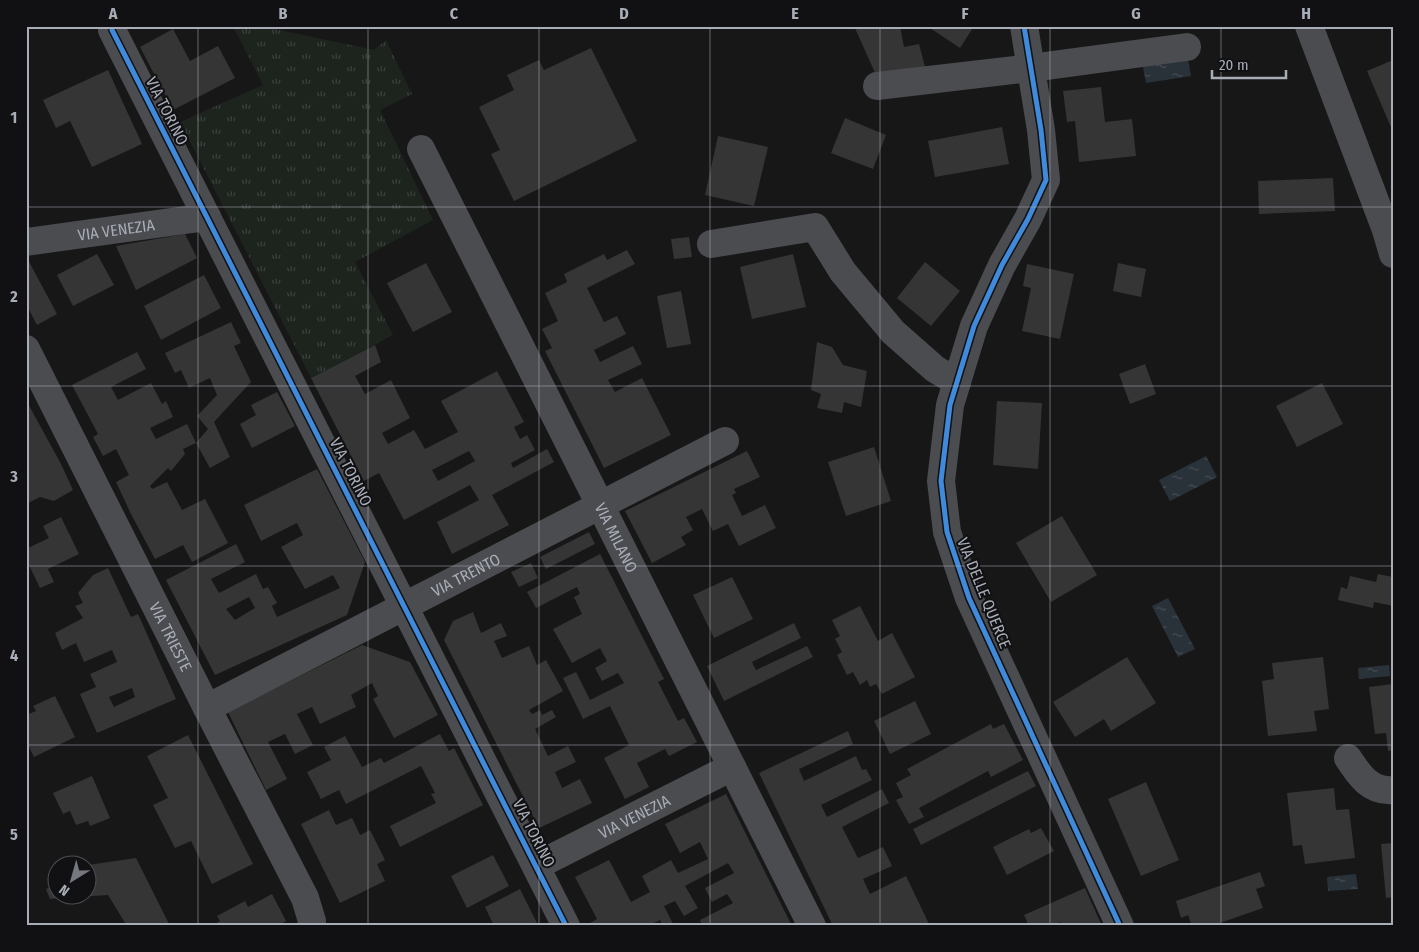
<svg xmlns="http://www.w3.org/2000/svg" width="1419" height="952" viewBox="0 0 1419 952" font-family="'Fira Sans Condensed',sans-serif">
<defs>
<pattern id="grass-tufts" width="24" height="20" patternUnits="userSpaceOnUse" patternTransform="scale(1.25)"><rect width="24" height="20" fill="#1d241e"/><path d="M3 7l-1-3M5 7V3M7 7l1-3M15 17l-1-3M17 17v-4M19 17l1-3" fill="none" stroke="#3b413d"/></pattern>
<pattern id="water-ripples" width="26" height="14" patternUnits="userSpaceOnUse" patternTransform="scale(1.25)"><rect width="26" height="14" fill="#2a3239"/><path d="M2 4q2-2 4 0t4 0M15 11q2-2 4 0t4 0" fill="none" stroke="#464d54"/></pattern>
</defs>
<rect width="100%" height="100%" fill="#171717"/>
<path fill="url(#grass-tufts)" d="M 233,26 L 260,26 L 374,50 L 386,40 L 412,94 L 380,110 L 433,220 L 355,262 L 393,335 L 311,378 L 180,122 L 263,85 Z"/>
<path fill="url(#water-ripples)" d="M 1187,54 L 1191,76 L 1146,83 L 1142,62 Z
M 1206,456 L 1217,477 L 1170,501 L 1159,480 Z
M 1168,598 L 1195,649 L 1178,657 L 1152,606 Z
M 1389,665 L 1390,676 L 1359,679 L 1358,668 Z
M 1356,874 L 1358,889 L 1328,891 L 1327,877 Z"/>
<path fill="#353536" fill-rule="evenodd" d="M 854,26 L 900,26 L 904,47 L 919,44 L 925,67 L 876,75 Z
M 927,26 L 974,26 L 960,48 Z
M 173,29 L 190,61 L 218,46 L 235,78 L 173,110 L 140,47 Z
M 591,48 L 637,141 L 514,201 L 491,154 L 500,150 L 479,107 L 514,90 L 507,75 L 539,60 L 544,70 Z
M 1393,60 L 1393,132 L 1367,71 Z
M 108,70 L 142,144 L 92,167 L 70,121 L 56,128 L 43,100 Z
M 1101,87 L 1105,122 L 1132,119 L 1136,156 L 1079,162 L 1075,121 L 1067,122 L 1063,91 Z
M 845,118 L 886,135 L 873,169 L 831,153 Z
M 1002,127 L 1009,164 L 935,177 L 928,141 Z
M 718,136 L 768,147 L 754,206 L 705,195 Z
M 1333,178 L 1335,211 L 1259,214 L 1258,181 Z
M 185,234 L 197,258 L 136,290 L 116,246 Z
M 689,237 L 692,257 L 674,259 L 671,239 Z
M 627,250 L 635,264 L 587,288 L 604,322 L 617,316 L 626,334 L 594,350 L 600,362 L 633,346 L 642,364 L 608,380 L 615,392 L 642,378 L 671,435 L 604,468 L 545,351 L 552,348 L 542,329 L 558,321 L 545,293 L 567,282 L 564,274 L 604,254 L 607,260 Z
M 97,254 L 114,285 L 73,306 L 57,275 Z
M 793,254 L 806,307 L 752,319 L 740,267 Z
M 26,256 L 57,314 L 37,325 L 26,304 Z
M 925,262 L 960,291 L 931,326 L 897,298 Z
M 426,263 L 452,312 L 413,332 L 387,283 Z
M 1118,263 L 1146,269 L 1141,297 L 1113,291 Z
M 1027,264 L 1074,274 L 1060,339 L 1022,331 L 1031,288 L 1023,286 Z
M 204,275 L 221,308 L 161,340 L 144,306 Z
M 681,291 L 691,344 L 667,348 L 657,296 Z
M 231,322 L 241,343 L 234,346 L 251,382 L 214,422 L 230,457 L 210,468 L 196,443 L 208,429 L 197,416 L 217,395 L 210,378 L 189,388 L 181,370 L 175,373 L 165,353 Z
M 817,342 L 832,347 L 843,365 L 867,371 L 861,407 L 844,402 L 842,413 L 817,408 L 821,394 L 811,390 Z
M 375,345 L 381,362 L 355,376 L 365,394 L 391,380 L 410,418 L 382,433 L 388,444 L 414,430 L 425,449 L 458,432 L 441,401 L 497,371 L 524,422 L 514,427 L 520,439 L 527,435 L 535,450 L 511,463 L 513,468 L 547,449 L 554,462 L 492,495 L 509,525 L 452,554 L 437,522 L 479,500 L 470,485 L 404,520 L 379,473 L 364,481 L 311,378 ZM 469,451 L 475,461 L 438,481 L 432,470 Z
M 137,352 L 146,369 L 111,387 L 118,400 L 151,383 L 162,404 L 166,401 L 173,417 L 150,428 L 156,439 L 187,424 L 196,443 L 183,449 L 185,454 L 171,471 L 168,468 L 150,486 L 152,489 L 167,482 L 182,510 L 205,499 L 228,543 L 192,562 L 183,545 L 155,559 L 131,514 L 116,482 L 129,475 L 116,449 L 103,456 L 93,437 L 98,434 L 72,385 Z
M 1145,364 L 1156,394 L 1130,404 L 1119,374 Z
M 1322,383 L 1343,424 L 1297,447 L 1276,406 Z
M 277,392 L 295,426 L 252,448 L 240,424 L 256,415 L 251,405 Z
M 26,400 L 61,464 L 73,490 L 54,501 L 40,497 L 26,504 Z
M 997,401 L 1042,403 L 1038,469 L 993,465 Z
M 874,447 L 891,501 L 846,516 L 828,462 Z
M 747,451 L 760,477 L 734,489 L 736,493 L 732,495 L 742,516 L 765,505 L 776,528 L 739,546 L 728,524 L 713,531 L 702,509 L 686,517 L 693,530 L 681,537 L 686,545 L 652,563 L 625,511 Z
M 317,469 L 365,562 L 347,615 L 215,675 L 166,580 L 236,544 L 245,562 L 211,579 L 219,593 L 256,574 L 263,589 L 268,587 L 277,603 L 272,606 L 277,617 L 340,588 L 333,575 L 305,589 L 281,547 L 303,535 L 297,523 L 261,541 L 244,505 ZM 249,597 L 255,608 L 235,620 L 226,609 Z
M 1062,516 L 1097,575 L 1051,602 L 1016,543 Z
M 61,517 L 79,554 L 48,569 L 54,582 L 40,588 L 26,559 L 26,549 L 49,538 L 43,526 Z
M 589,532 L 595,544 L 546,569 L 540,557 Z
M 600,554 L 664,679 L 658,682 L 678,721 L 684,718 L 697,742 L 669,756 L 665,749 L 637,763 L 649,787 L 625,799 L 604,758 L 629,745 L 610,706 L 583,719 L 563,678 L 576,672 L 590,700 L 624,683 L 618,673 L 602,681 L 595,668 L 607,661 L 600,648 L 572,663 L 553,629 L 582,614 L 574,597 L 580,594 L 577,587 L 536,608 L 527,592 Z
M 531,563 L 538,578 L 519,587 L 511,572 Z
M 108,568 L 131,617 L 138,614 L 176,699 L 97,733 L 80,694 L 96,687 L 90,674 L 117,662 L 112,650 L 84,662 L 76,643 L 62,650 L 55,633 L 83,618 L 75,606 L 83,603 L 78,593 L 93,575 ZM 132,688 L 135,697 L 114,707 L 109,697 Z
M 1378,574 L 1393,577 L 1393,606 L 1374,602 L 1373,608 L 1338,600 L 1341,587 L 1347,589 L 1350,576 L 1376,582 Z
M 732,577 L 753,619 L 714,638 L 693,595 Z
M 860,606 L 878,641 L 892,633 L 915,677 L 882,694 L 876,684 L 870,687 L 867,680 L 860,685 L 853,672 L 847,675 L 837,655 L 842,652 L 835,639 L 840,636 L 832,620 Z
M 473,612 L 481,633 L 501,623 L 507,636 L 494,641 L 502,658 L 529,646 L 537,665 L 546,660 L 563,691 L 529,710 L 532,714 L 540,710 L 542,715 L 552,710 L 556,717 L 535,729 L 548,756 L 568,746 L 576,762 L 555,772 L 562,788 L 580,779 L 592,803 L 539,828 L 444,640 L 453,621 Z
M 794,623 L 801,638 L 752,662 L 756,670 L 807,646 L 813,657 L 724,701 L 707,666 Z
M 362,645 L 410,662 L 438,715 L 394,738 L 373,699 L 378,696 L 372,683 L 351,695 L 356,707 L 320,724 L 312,707 L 297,714 L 313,745 L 295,754 L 285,734 L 268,742 L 287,779 L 266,790 L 228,712 Z
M 1127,657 L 1156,703 L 1111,731 L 1104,719 L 1075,737 L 1053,702 Z
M 1323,657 L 1329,709 L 1314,711 L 1317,731 L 1268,736 L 1262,681 L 1274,679 L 1272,663 Z
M 1393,684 L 1393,750 L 1388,751 L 1386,733 L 1375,734 L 1369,687 Z
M 55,696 L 75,737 L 34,757 L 26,741 L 26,734 L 28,733 L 26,728 L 26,715 L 36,711 L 33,706 Z
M 915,701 L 931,734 L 890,754 L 874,721 Z
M 991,724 L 993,729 L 1004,724 L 1023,760 L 991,777 L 988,771 L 919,808 L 924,817 L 909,824 L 896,800 L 903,797 L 896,783 L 911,775 L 907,769 Z
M 848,731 L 853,744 L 799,769 L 804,781 L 856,756 L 862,770 L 866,769 L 872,780 L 821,805 L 827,817 L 882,789 L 889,803 L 842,827 L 858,858 L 883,847 L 892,866 L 863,879 L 870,894 L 906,876 L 930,926 L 833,926 L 759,773 Z
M 440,734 L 449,751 L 454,748 L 483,805 L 400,847 L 390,826 L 436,803 L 431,794 L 435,793 L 421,766 L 346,804 L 339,790 L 321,799 L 307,772 L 331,760 L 324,747 L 345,736 L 362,767 L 381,758 L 384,763 Z
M 188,735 L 253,864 L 212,884 L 191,841 L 175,848 L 153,805 L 168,798 L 147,756 Z
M 1028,771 L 1036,786 L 921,845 L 913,829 Z
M 92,776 L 110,818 L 90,826 L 88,821 L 76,825 L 70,811 L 63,814 L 53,793 Z
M 1146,782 L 1179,860 L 1141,876 L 1108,799 Z
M 1334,788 L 1336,810 L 1349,809 L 1355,858 L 1305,864 L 1302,845 L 1293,846 L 1287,793 Z
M 726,794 L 792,926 L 702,926 L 700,920 L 733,903 L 727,894 L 712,902 L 705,888 L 734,873 L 728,863 L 685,886 L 698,908 L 684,916 L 675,901 L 664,906 L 674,926 L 663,926 L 660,920 L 648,926 L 585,926 L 597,919 L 575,877 L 609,860 L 631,902 L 650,892 L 642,876 L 671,860 L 678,873 L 708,859 L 700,842 L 680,853 L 665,824 Z
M 329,810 L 336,825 L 352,818 L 360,835 L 370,830 L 385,860 L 377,864 L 385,881 L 340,903 L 301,824 Z
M 1041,828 L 1054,851 L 1007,875 L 993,847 L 1029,829 L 1031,833 Z
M 1393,843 L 1393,897 L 1386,898 L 1381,844 Z
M 493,855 L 509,886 L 467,908 L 451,876 Z
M 136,858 L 170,926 L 127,926 L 108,895 L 50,899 L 46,889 L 53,886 L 49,870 L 58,869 L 58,894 L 88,894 L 88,865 Z
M 1260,872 L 1265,886 L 1256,889 L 1263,908 L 1211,926 L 1192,926 L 1188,915 L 1181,918 L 1176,901 Z
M 1085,888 L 1102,926 L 1063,926 L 1061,922 L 1052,926 L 1029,926 L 1024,915 Z
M 520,889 L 537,923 L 532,926 L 494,926 L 485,907 Z
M 272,894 L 286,921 L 278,926 L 211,926 L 220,921 L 217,916 L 245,901 L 248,907 Z"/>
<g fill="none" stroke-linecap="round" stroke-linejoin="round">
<g stroke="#4b4c50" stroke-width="28">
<path d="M 1024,26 L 1041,130 L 1046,180 L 1028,219 L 1002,265 L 974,326 L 950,405 L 941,481 L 947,532 L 969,598 L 1120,926"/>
<path d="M 1309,26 L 1386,230 L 1393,254"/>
<path d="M 112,30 L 566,926"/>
<path d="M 877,86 L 1031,68 L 1187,47"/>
<path id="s1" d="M 421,149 L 812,926"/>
<path id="s2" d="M 26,242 L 207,217"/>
<path d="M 711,244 L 815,227 L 843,272 L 893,332 L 935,369 L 957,382"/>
<path id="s3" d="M 26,349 L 207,708 L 305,898 L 312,921 L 311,926"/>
<path id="s4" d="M 207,708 L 725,441"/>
<path d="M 1348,758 C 1359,775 1370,792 1393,790"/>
<path id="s5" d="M 536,866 L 732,767"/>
</g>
<defs>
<path id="cycleway" d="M 1024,26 L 1041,130 L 1046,180 L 1028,219 L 1002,265 L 974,326 L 950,405 L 941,481 L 947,532 L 969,598 L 1120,926
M 112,30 L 566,926"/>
</defs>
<use href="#cycleway" stroke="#111113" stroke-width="8"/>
<use href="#cycleway" stroke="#408adc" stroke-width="5"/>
</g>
<path fill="none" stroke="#a8adb8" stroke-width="1" stroke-opacity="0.55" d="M 198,26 L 198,926M 368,26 L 368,926M 539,26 L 539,926M 710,26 L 710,926M 880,26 L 880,926M 1050,26 L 1050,926M 1221,26 L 1221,926M 26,207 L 1393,207M 26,386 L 1393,386M 26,566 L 1393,566M 26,745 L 1393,745"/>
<g text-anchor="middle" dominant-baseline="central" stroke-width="4" stroke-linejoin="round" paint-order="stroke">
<g font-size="16" fill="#a8adb8" stroke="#111113">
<text transform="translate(167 111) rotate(63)">VIA TORINO</text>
<text stroke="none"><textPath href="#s2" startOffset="91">VIA VENEZIA</textPath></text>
<text transform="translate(351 472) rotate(63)">VIA TORINO</text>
<text stroke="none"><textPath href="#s1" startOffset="435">VIA MILANO</textPath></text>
<text stroke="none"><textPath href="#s4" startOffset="291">VIA TRENTO</textPath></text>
<text transform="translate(984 593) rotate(68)">VIA DELLE QUERCE</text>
<text stroke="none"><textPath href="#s3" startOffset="322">VIA TRIESTE</textPath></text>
<text stroke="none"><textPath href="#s5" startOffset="110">VIA VENEZIA</textPath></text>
<text transform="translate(534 833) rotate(63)">VIA TORINO</text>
</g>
</g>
<rect width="1419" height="952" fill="none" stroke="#111113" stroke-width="55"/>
<g transform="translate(72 880) rotate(217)"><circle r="24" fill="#111113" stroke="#4d4f55"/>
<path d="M0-4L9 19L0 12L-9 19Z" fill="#757880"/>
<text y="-8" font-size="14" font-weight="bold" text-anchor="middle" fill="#a8adb8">N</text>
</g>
<path d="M1212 70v8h74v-8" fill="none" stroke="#a8adb8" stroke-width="2.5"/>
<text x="1219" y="70" font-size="15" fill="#a8adb8" stroke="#111113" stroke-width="4" paint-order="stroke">20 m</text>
<rect x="28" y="28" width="1364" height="896" fill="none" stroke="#a8adb8" stroke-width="2"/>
<g font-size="16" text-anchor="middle" font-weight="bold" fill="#a8adb8">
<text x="113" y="19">A</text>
<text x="283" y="19">B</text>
<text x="454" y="19">C</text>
<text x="624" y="19">D</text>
<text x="795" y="19">E</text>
<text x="965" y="19">F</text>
<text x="1136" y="19">G</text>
<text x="1306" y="19">H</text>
<text x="14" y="123">1</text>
<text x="14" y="302">2</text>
<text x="14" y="482">3</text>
<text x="14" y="661">4</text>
<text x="14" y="840">5</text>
</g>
</svg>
